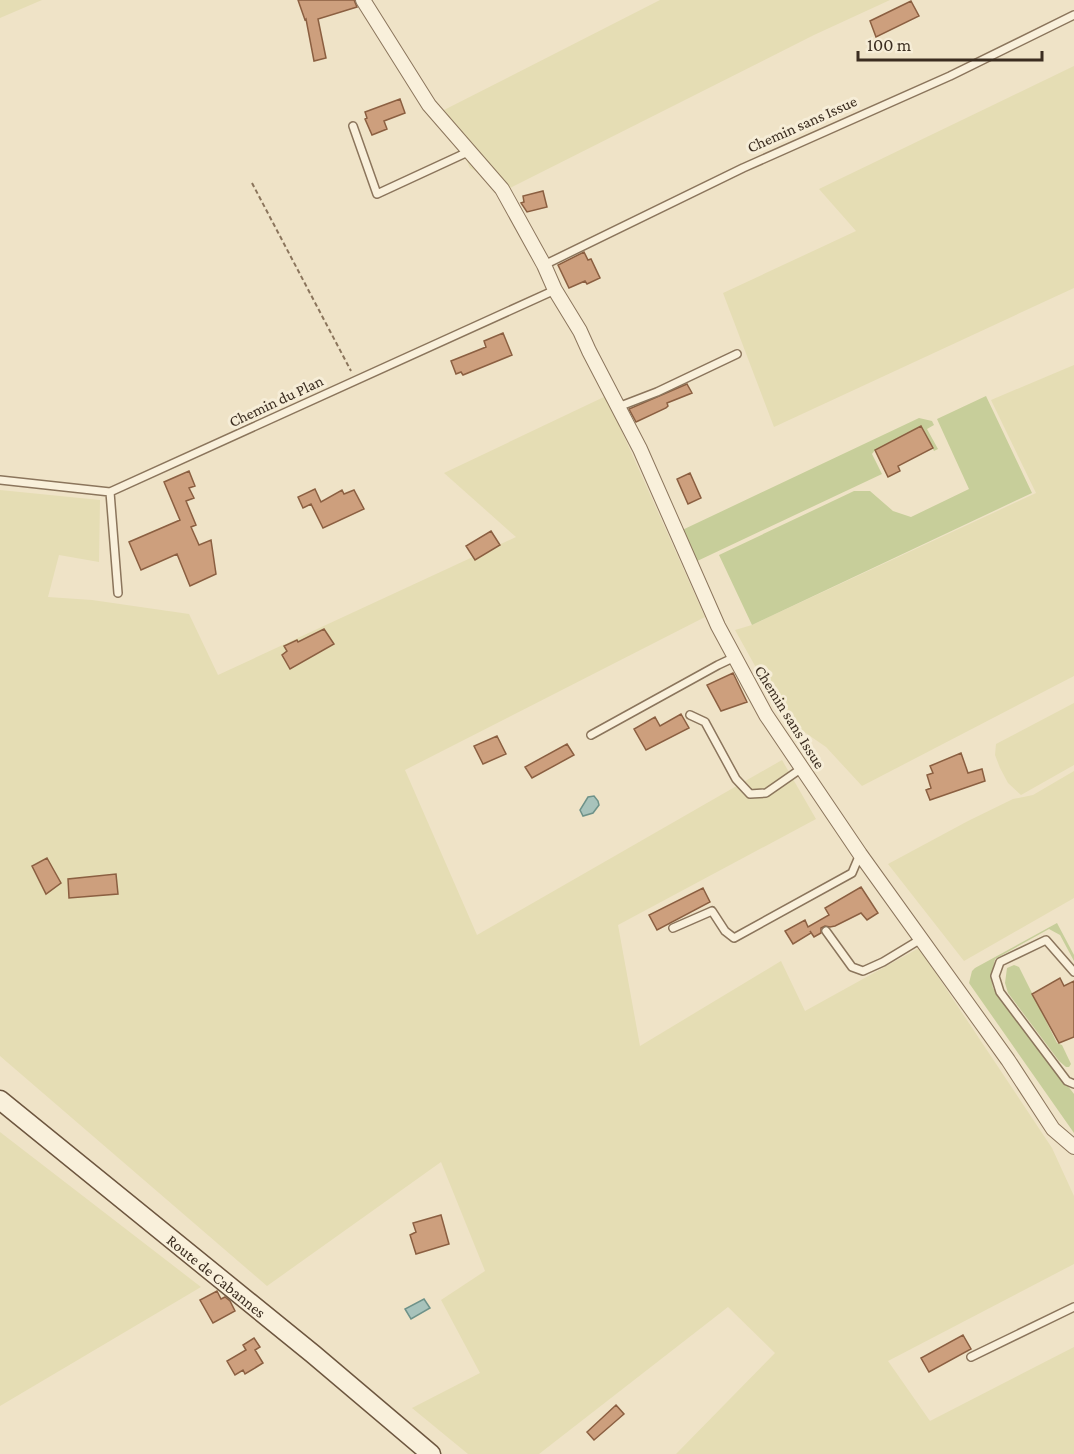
<svg xmlns="http://www.w3.org/2000/svg" width="1074" height="1454" viewBox="0 0 1074 1454" font-family="'Crimson Pro',serif">
<rect width="100%" height="100%" fill="#efe3c7"/>
<path fill="#e5ddb4" d="M 0,0 L 42,0 L 0,18 Z
M 660,0 L 890,0 L 814,35 L 508,189 L 470,168 L 444,110 Z
M 1074,66 L 1074,288 L 774,427 L 723,293 L 856,231 L 819,189 Z
M 1074,365 L 1074,676 L 862,786 L 826,747 L 784,718 L 735,630 L 752,625 L 1036,493 L 991,400 Z
M 606,396 L 705,617 L 405,770 L 477,935 L 782,760 L 816,819 L 618,925 L 640,1046 L 781,961 L 805,1011 L 919,948 L 1052,1148 L 1074,1196 L 1074,1264 L 888,1361 L 930,1421 L 1074,1347 L 1074,1454 L 676,1454 L 775,1353 L 728,1307 L 539,1454 L 468,1454 L 412,1408 L 480,1373 L 441,1300 L 485,1271 L 441,1162 L 267,1286 L 0,1056 L 0,490 L 100,500 L 99,562 L 59,555 L 48,597 L 92,600 L 189,614 L 218,675 L 516,537 L 444,473 Z
M 1074,703 L 1074,765 L 1021,795 L 1008,783 L 1000,768 L 995,755 L 996,744 Z
M 1074,771 L 1074,898 L 964,961 L 888,864 L 968,821 L 1013,799 L 1033,795 Z
M 0,1132 L 201,1287 L 0,1406 Z"/>
<path fill="#c7ce9a" d="M 986,396 L 1032,493 L 752,625 L 719,555 L 854,491 L 870,491 L 893,511 L 911,517 L 969,489 L 937,419 Z
M 919,418 L 932,421 L 934,425 L 927,429 L 938,449 L 934,451 L 921,426 L 875,450 L 872,454 L 882,474 L 693,563 L 678,532 Z
M 1057,923 L 1074,955 L 1074,961 L 1060,935 L 1049,929 L 995,959 L 991,978 L 993,988 L 1074,1094 L 1074,1133 L 969,983 L 972,971 L 975,968 Z
M 1014,965 L 1019,967 L 1057,1043 L 1062,1045 L 1071,1064 L 1069,1067 L 1066,1067 L 1059,1061 L 1008,993 L 1005,983 L 1007,968 Z"/>
<path fill="#a8c3bb" stroke="#6e9289" stroke-width="1.5" d="M 594,796 L 598,801 L 599,805 L 593,813 L 583,816 L 580,810 L 588,797 Z
M 424,1299 L 430,1308 L 411,1319 L 405,1309 Z"/>
<path fill="#cd9f7d" stroke="#8b5f41" stroke-width="1.5" d="M 298,0 L 354,0 L 357,7 L 318,19 L 326,58 L 314,61 L 306,19 L 305,20 Z
M 911,1 L 919,16 L 876,37 L 870,21 Z
M 400,99 L 405,113 L 384,121 L 387,129 L 372,135 L 365,119 L 367,118 L 365,112 Z
M 543,191 L 547,207 L 527,212 L 521,203 L 524,202 L 523,196 Z
M 584,252 L 588,260 L 591,259 L 600,278 L 587,284 L 585,281 L 569,288 L 558,265 Z
M 503,333 L 512,355 L 463,375 L 461,372 L 456,374 L 451,361 L 486,347 L 484,341 Z
M 687,384 L 692,393 L 667,403 L 668,406 L 666,408 L 636,422 L 629,409 Z
M 921,426 L 933,448 L 898,466 L 900,471 L 888,477 L 875,450 Z
M 189,471 L 195,486 L 189,488 L 194,498 L 186,501 L 196,525 L 191,527 L 199,545 L 211,540 L 216,574 L 190,586 L 177,554 L 141,570 L 129,542 L 180,520 L 164,482 Z
M 690,473 L 701,498 L 688,504 L 677,479 Z
M 315,489 L 321,502 L 342,490 L 344,494 L 354,490 L 364,509 L 323,528 L 311,504 L 303,508 L 298,497 Z
M 491,531 L 500,545 L 475,560 L 466,546 Z
M 324,629 L 334,644 L 290,669 L 282,655 L 287,651 L 284,646 L 297,640 L 298,642 Z
M 733,673 L 747,702 L 721,711 L 707,685 Z
M 681,714 L 689,728 L 646,750 L 634,729 L 655,717 L 660,726 Z
M 497,736 L 506,754 L 483,764 L 474,746 Z
M 567,744 L 574,755 L 532,778 L 525,767 Z
M 961,753 L 968,773 L 982,769 L 985,781 L 930,800 L 926,790 L 931,788 L 927,775 L 933,773 L 930,766 Z
M 47,858 L 61,883 L 46,894 L 32,866 Z
M 116,874 L 118,894 L 69,898 L 68,879 Z
M 861,887 L 878,913 L 867,920 L 861,913 L 835,926 L 830,927 L 825,926 L 821,928 L 821,933 L 814,937 L 810,931 L 811,933 L 793,944 L 785,931 L 805,920 L 808,927 L 829,915 L 825,908 Z
M 703,888 L 710,902 L 657,930 L 649,915 Z
M 1060,978 L 1064,986 L 1074,981 L 1074,1037 L 1059,1043 L 1032,994 Z
M 441,1215 L 449,1244 L 416,1254 L 410,1235 L 416,1232 L 413,1223 Z
M 217,1291 L 221,1299 L 225,1297 L 230,1301 L 235,1311 L 213,1323 L 200,1300 Z
M 963,1335 L 971,1349 L 929,1372 L 921,1358 Z
M 254,1338 L 260,1347 L 255,1350 L 263,1363 L 245,1374 L 243,1370 L 235,1375 L 227,1361 L 246,1350 L 243,1345 Z
M 616,1405 L 624,1414 L 594,1440 L 587,1432 Z"/>
<g fill="none" stroke-linecap="round" stroke-linejoin="round">
<defs>
<path id="lane" d="M 353,126 L 377,194 L 470,151
M 544,265 L 743,168 L 950,76 L 1074,15
M 618,407 L 657,392 L 737,354
M 0,480 L 110,492 L 555,290
M 110,492 L 118,593
M 690,715 L 705,722 L 736,779 L 750,794 L 766,793 L 802,768
M 591,735 L 718,665 L 735,657
M 673,928 L 712,911 L 725,931 L 734,938 L 852,873 L 860,854
M 826,931 L 852,967 L 863,971 L 883,962 L 921,939
M 1074,972 L 1046,940 L 1000,962 L 995,976 L 1000,992 L 1067,1081 L 1074,1084
M 971,1357 L 1074,1307"/>
<path id="street" d="M 363,0 L 429,105 L 502,189 L 544,265 L 555,290 L 580,331 L 589,351 L 640,449 L 718,626 L 766,715 L 860,854 L 1008,1060 L 1053,1129 L 1074,1147"/>
<g id="secondary">
<path id="s1" d="M 0,1100 L 313,1354 L 431,1454"/>
</g>
</defs>
<use href="#lane" stroke="#8b755c" stroke-width="10"/>
<use href="#street" stroke="#8b755c" stroke-width="16"/>
<use href="#secondary" stroke="#6d563f" stroke-width="21"/>
<path stroke="#8b755c" stroke-width="2" stroke-dasharray="4.5 3" stroke-linecap="butt" d="M 252,183 L 351,371"/>
<use href="#lane" stroke="#f9f0db" stroke-width="7"/>
<use href="#street" stroke="#f9f0db" stroke-width="14"/>
<use href="#secondary" stroke="#f9f0db" stroke-width="18"/>
</g>
<g text-anchor="middle" dominant-baseline="central" stroke-width="6" stroke-linejoin="round" paint-order="stroke">
<g font-size="16" fill="#3b2d20" stroke="#f6edd7">
<text transform="translate(802 124) rotate(-24)">Chemin sans Issue</text>
<text transform="translate(276 401) rotate(-25)">Chemin du Plan</text>
<text transform="translate(790 717) rotate(58)">Chemin sans Issue</text>
<text stroke="none"><textPath href="#s1" startOffset="279">Route de Cabannes</textPath></text>
</g>
</g>
<path d="M858 51v9h184v-9" fill="none" stroke="#3b2d20" stroke-width="3"/>
<text x="867" y="51" font-size="18" fill="#3b2d20" stroke="#f6edd7" stroke-width="4.5" paint-order="stroke">100 m</text>
</svg>
